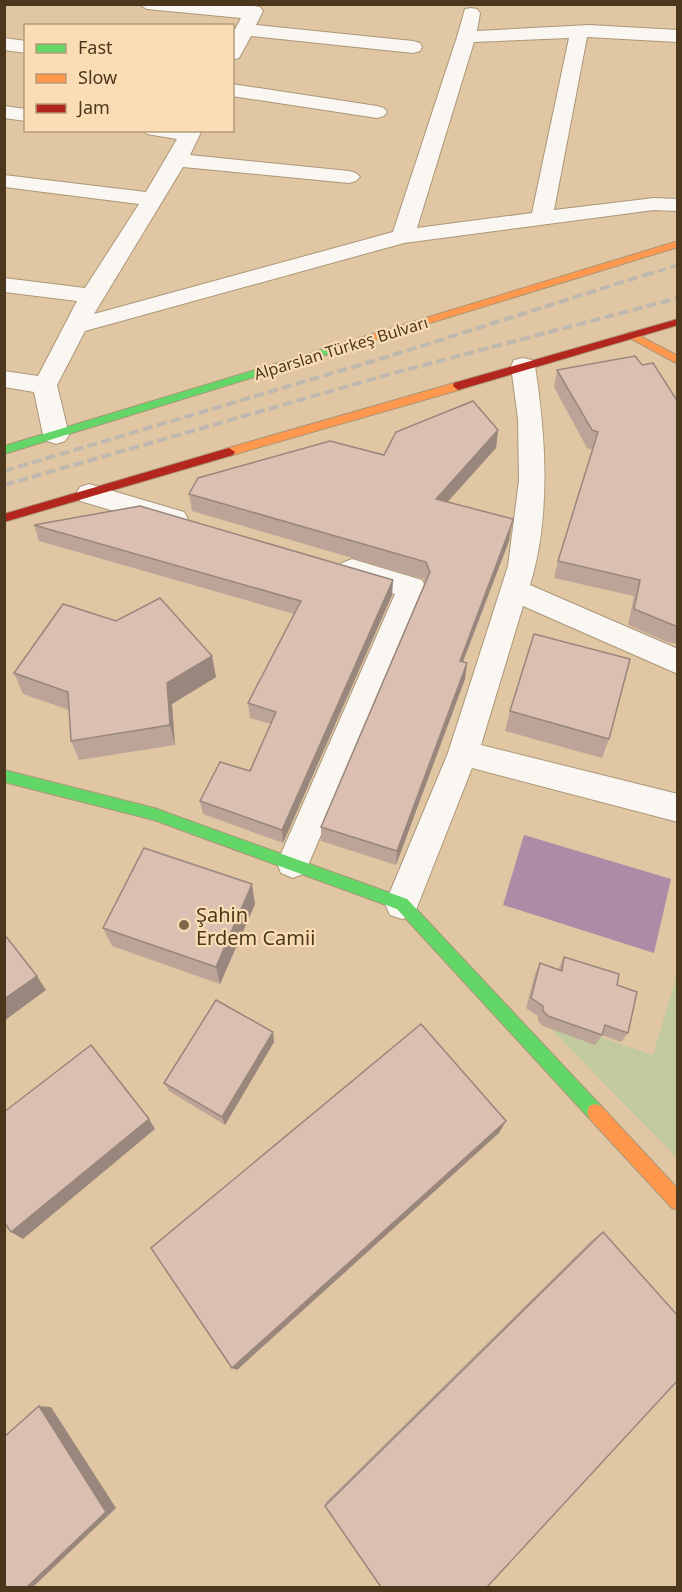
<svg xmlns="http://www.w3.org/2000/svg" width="682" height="1592" viewBox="0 0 682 1592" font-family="'Noto Sans',sans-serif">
<rect width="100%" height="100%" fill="#e0c6a2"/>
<path fill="#c3c99f" d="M 677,974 L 677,1158 L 538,1016 L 653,1055 Z"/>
<path fill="#ae8aa7" d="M 524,835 L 671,879 L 654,953 L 503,905 Z"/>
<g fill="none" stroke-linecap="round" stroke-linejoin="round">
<defs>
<path id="street" d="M 138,4 L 254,6 L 260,7 L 263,11 L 256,25 L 413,41 L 420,43 L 422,47 L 420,51 L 413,53 L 251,36 L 239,58 L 232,60 L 232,35 L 241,18 L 147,9 Z
M 471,8 L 477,9 L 480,13 L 477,31 L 589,25 L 678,30 L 678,42 L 587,37 L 554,210 L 654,198 L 678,199 L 678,211 L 654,210 L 404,243 L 85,331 L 57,385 L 69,435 L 65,441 L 56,444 L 47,441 L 43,435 L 34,392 L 4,387 L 4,371 L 38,376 L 77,301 L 4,292 L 4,278 L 85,288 L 139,204 L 4,187 L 4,175 L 146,192 L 177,139 L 147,134 L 144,130 L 202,130 L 190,155 L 349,171 L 356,173 L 360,177 L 356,181 L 349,183 L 183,167 L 94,314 L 393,232 L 457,37 L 465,9 ZM 569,38 L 532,213 L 417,228 L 474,42 Z
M 4,38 L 26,41 L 26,53 L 4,50 Z
M 232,84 L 377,106 L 384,108 L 387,112 L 384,116 L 377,118 L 232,96 Z
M 4,106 L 26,109 L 26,121 L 4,118 Z
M 523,358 L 532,360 L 535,366 C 546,436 551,517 530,585 L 678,649 L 678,674 L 523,606 L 481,745 L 678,794 L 678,822 L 472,768 L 414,915 L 402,919 L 390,915 L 385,904 L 448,753 L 508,566 L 519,480 L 518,419 L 511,366 L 514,360 Z
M 89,484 L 184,512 L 188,519 L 184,526 L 175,529 L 80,501 L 76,494 L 80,487 Z
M 352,559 L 422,580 L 426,588 L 309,863 L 305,873 L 293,878 L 281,873 L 277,863 L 395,594 L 342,577 L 338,570 L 342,563 Z"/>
<path id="fast" d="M 364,337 L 368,338 L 368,342 L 4,454 L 4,446 Z
M 4,770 L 154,808 L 407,899 L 601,1106 L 603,1112 L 601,1118 L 595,1120 L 589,1118 L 397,909 L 154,820 L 4,782 Z"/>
<path id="slow" d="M 678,241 L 678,247 L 368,342 L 360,342 L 359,340 L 360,338 Z
M 632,332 L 678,356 L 678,364 L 628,337 L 628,333 Z
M 458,382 L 463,386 L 462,389 L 229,456 L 223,452 L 225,449 Z
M 595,1104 L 601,1106 L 678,1189 L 678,1210 L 672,1208 L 589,1118 L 587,1112 L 589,1106 Z"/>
<path id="jam" d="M 678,319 L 678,325 L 458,390 L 453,386 L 454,383 Z
M 229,448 L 235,452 L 233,455 L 4,522 L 4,514 Z"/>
</defs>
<use href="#street" stroke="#ab9779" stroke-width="2"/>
<use href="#fast" stroke="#ab9779" stroke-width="2"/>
<use href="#slow" stroke="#ab9779" stroke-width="2"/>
<use href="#jam" stroke="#ab9779" stroke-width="2"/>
<use href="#street" fill="#faf6f1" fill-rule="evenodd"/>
<use href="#fast" fill="#63d668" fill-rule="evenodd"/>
<use href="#slow" fill="#ff974d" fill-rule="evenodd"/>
<use href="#jam" fill="#b3261e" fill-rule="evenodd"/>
<path stroke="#bfb8af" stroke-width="3" stroke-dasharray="8 4" stroke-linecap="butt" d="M 647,275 L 678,265"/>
<path stroke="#bfb8af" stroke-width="4" stroke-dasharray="10 4.5" stroke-linecap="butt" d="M 4,471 L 390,356 L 651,273
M 4,485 L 394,373 L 678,298"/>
</g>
<path fill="#bca598" d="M 642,365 L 678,402 L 678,644 L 667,642 L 628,625 L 634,596 L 554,578 L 558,561 L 593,450 L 587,448 L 554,387 L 557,370 Z
M 498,430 L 496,448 L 447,502 L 509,541 L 463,662 L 467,663 L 465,679 L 396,865 L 321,841 L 321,827 L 425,582 L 424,579 L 192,511 L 189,494 L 384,455 Z
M 34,525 L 393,580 L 392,595 L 283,843 L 203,814 L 200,801 L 250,771 L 271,724 L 250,718 L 248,703 L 294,614 L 39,541 Z
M 14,673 L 216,677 L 172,704 L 175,745 L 79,760 L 71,741 L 69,710 L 23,694 Z
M 510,711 L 609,739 L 602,758 L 505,731 Z
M 255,904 L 220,984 L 112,946 L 103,928 Z
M 564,957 L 617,985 L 628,1033 L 621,1042 L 602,1035 L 595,1045 L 543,1026 L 538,1021 L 538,1016 L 526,1008 L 535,974 L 540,963 L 558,970 Z
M 274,1042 L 225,1125 L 169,1091 L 164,1083 Z
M 603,1232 L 325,1506 L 326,1502 L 592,1240 Z"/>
<path fill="#99867c" d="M 498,430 L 496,448 L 434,517 L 436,499 Z
M 512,523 L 509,541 L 457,677 L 460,661 Z
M 393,580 L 392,595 L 283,843 L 282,830 Z
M 212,656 L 216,677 L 172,704 L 175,745 L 170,725 L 167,683 Z
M 467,663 L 465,679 L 396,865 L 397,851 Z
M 252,884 L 255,904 L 220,984 L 216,967 Z
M 37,976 L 46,990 L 4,1021 L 4,999 Z
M 273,1032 L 274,1042 L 225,1125 L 222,1117 Z
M 149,1119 L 155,1129 L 23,1239 L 11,1232 Z
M 506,1121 L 499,1133 L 237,1370 L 232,1368 Z
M 39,1406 L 51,1407 L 116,1508 L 33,1587 L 27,1587 Z"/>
<path fill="#dbc0b1" stroke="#99867c" stroke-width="1.5" d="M 635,356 L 642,365 L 653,363 L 678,402 L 678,627 L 634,609 L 640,580 L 558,561 L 598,432 L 592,430 L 557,370 Z
M 473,401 L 498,430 L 436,499 L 513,519 L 512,523 L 460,661 L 467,663 L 397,851 L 321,827 L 430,572 L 426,562 L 189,494 L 198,478 L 330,441 L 384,455 L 396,432 Z
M 140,506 L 393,580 L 282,830 L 200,801 L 220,762 L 250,771 L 276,712 L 248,703 L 301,601 L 34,525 Z
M 160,598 L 212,656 L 167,683 L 170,725 L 71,741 L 68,692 L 14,673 L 63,604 L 116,621 Z
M 534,634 L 630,659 L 609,739 L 510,711 Z
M 144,848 L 252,884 L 216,967 L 103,928 Z
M 4,934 L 37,976 L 4,999 Z
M 564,957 L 619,974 L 617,985 L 637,992 L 628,1033 L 605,1025 L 602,1035 L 548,1016 L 543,1011 L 543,1006 L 531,998 L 540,963 L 562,971 Z
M 216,1000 L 273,1032 L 222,1117 L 164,1083 Z
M 421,1024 L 506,1121 L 232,1368 L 151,1248 Z
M 91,1045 L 149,1119 L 11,1232 L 4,1222 L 4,1112 Z
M 603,1232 L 678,1316 L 678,1380 L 487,1587 L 381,1587 L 325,1506 Z
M 39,1406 L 106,1512 L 27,1587 L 4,1587 L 4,1437 Z"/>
<circle fill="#7f6a4b" stroke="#faddb5" stroke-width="2" cx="184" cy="925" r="6"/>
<g text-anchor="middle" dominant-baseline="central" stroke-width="4.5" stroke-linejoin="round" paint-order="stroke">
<g font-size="16" fill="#4b381c" stroke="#faddb5">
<text transform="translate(341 348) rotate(-17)">Alparslan Türkeş Bulvarı</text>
</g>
<g font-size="20" fill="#4b381c" stroke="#faddb5" text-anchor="start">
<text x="196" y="914">Şahin<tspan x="196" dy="23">Erdem Camii</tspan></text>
</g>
</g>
<rect width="682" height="1592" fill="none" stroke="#4b381c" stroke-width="12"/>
<rect x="24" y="24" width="210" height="108" fill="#faddb5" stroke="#b49b78" stroke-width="1.5"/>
<rect x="36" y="44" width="30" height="9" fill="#63d668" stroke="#b49b78" stroke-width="1.5"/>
<text x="78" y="54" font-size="18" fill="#4b381c">Fast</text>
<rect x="36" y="74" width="30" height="9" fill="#ff974d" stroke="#b49b78" stroke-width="1.5"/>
<text x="78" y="84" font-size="18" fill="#4b381c">Slow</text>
<rect x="36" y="104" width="30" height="9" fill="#b3261e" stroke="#b49b78" stroke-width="1.5"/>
<text x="78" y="114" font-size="18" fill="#4b381c">Jam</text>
</svg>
